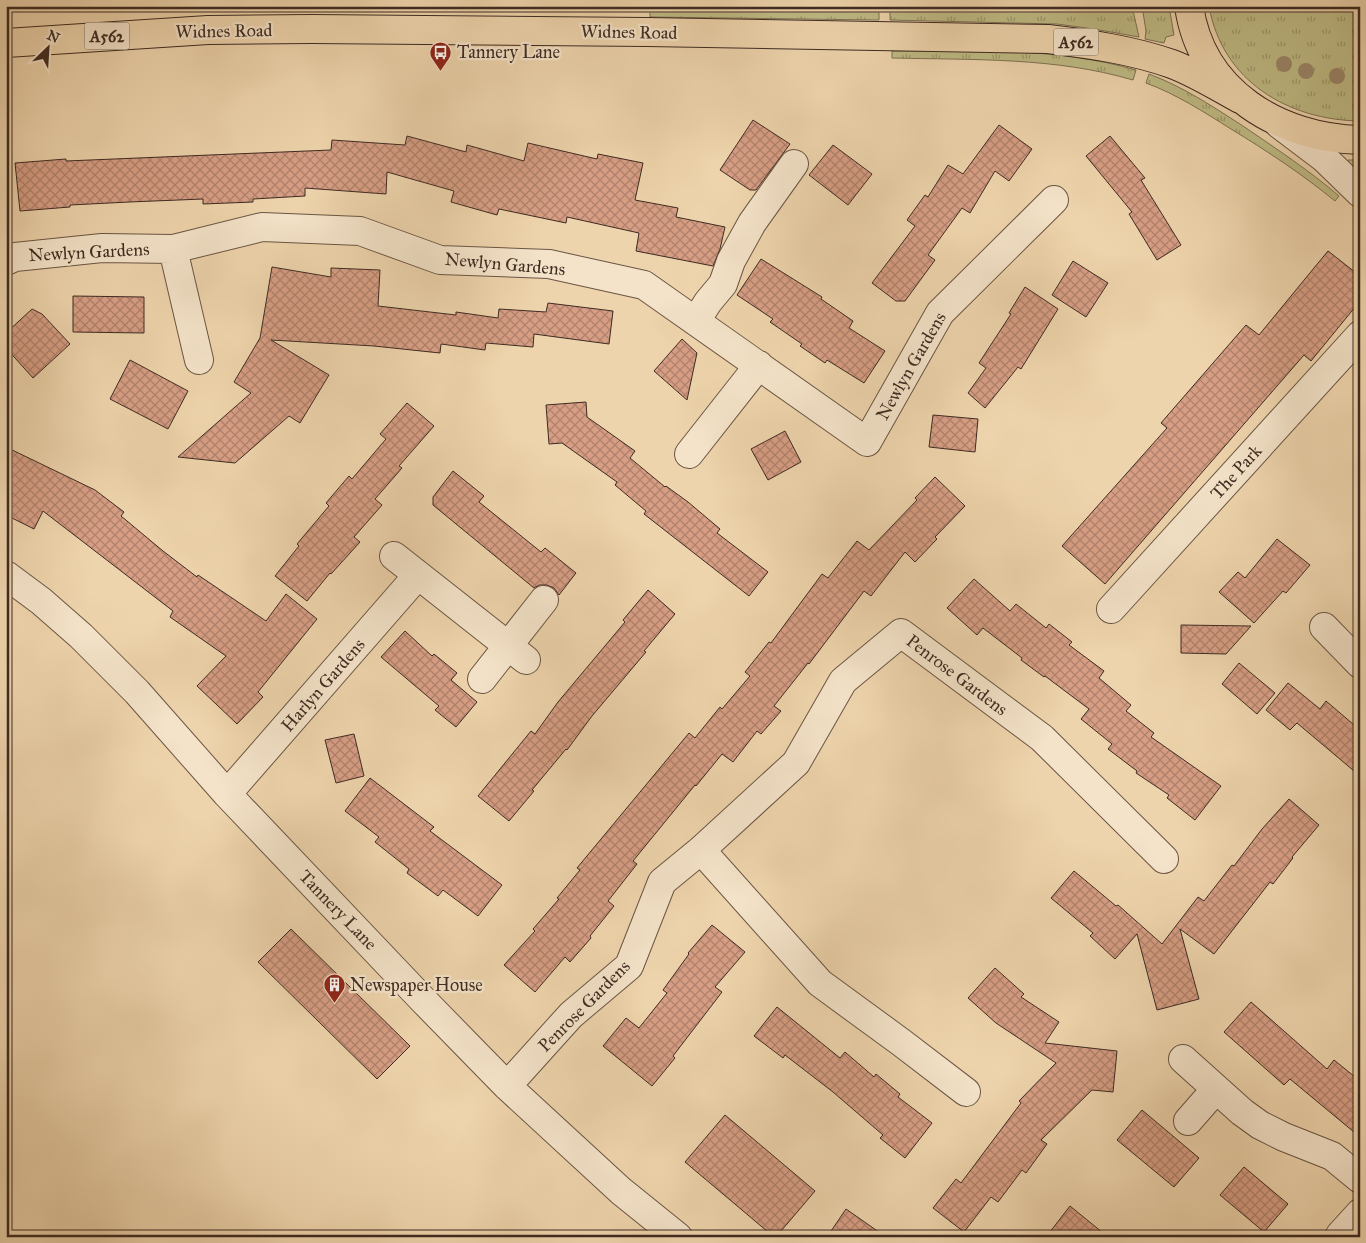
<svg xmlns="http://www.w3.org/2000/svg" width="1366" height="1243" viewBox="0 0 1366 1243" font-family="'IM FELL Great Primer',serif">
<defs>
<pattern id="grass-tufts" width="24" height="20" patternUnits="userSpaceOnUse" patternTransform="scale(1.25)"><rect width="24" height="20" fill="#bfbb85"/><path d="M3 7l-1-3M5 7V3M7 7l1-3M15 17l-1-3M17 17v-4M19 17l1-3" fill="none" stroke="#9d986c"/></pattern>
<pattern id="building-cross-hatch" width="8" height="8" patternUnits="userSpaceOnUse" patternTransform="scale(1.25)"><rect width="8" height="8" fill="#d79e84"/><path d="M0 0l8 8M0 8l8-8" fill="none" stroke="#b0816c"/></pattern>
</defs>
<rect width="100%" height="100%" fill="#eed4ac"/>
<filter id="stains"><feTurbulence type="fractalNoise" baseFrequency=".004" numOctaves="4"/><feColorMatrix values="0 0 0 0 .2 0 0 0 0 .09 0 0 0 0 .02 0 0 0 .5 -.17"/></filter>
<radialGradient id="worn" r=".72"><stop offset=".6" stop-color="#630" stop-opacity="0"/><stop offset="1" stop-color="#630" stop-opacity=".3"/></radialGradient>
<path fill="url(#grass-tufts)" stroke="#7e7354" d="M 650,6 L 879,6 L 879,20 L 650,17 Z
M 890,6 L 1132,6 L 1139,37 L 1094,29 L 1057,24 L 890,20 Z
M 1142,6 L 1169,6 L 1174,35 L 1166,37 L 1164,43 L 1145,39 L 1146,31 Z
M 1209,6 L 1360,6 L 1360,121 C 1288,120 1222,81 1209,6 Z
M 892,51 C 974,51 1056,47 1136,70 L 1133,80 C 1055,57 973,60 892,58 Z
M 1149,74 C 1184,87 1215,108 1246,128 C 1278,150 1310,171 1339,196 L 1335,201 C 1302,174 1267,151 1231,129 C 1204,112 1176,94 1146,83 Z
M 1348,160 L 1360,160 L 1360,180 L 1347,166 Z"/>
<path fill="url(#building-cross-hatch)" stroke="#3e2b22" d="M 753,120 L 790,144 L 756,190 L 750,190 L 720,170 Z
M 999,125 L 1032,149 L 1009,181 L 995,171 L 970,213 L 962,208 L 928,255 L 935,260 L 905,301 L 896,301 L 872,283 L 915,226 L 907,220 L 925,195 L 928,197 L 948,165 L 963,174 Z
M 407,136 L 466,152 L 467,145 L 524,161 L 528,143 L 597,159 L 598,154 L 643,163 L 635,200 L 678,208 L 676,217 L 725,227 L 720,249 L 713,266 L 636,251 L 639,233 L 567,217 L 566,223 L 499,209 L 497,215 L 451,202 L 454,191 L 387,172 L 386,194 L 305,188 L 305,196 L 253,199 L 253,202 L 203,204 L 203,199 L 129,202 L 70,205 L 70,207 L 20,211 L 15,163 L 66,159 L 66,161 L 331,150 L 332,140 L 405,145 Z
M 1110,136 L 1145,178 L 1141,180 L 1181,245 L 1157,260 L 1129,214 L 1132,212 L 1086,156 Z
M 833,145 L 872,174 L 848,205 L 809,175 Z
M 1328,251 L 1360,276 L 1360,301 L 1311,361 L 1304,355 L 1105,584 L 1062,546 L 1167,428 L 1161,423 L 1246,325 L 1259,335 Z
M 761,259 L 822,297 L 821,299 L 853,321 L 849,328 L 885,351 L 864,383 L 827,360 L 825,363 L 800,346 L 802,344 L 770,322 L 773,319 L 737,295 Z
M 1073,261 L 1108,283 L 1086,317 L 1052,295 Z
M 272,267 L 331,277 L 331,268 L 380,270 L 378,306 L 456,315 L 456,312 L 498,318 L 499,309 L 546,312 L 548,303 L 613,311 L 609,344 L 534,334 L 533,347 L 486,343 L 485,350 L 441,344 L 440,353 L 374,346 L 271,340 L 329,375 L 300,423 L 289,416 L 235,463 L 178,457 L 251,393 L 234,382 L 260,338 Z
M 1025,287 L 1058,309 L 1021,369 L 1018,367 L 985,408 L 968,393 L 986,368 L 979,363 L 1011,314 L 1009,313 Z
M 73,296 L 144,297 L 144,333 L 73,332 Z
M 32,309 L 42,314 L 70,344 L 33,378 L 6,348 L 6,333 Z
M 682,339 L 697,353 L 687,400 L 654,371 Z
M 130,360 L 188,391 L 168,429 L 110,399 Z
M 586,402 L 587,417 L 635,451 L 630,458 L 665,487 L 666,486 L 688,502 L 720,529 L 717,533 L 768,572 L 749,596 L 644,514 L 646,511 L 615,485 L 617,482 L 562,443 L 549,444 L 546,405 Z
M 407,403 L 434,426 L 399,466 L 402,468 L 375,499 L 382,505 L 354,537 L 360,542 L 331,574 L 330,573 L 307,601 L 275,576 L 299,546 L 297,544 L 329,506 L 326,503 L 349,476 L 352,479 L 386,439 L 380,434 Z
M 933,415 L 978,419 L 975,452 L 929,447 Z
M 785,431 L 801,462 L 768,480 L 751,449 Z
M 6,447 L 95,490 L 124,512 L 121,516 L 163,551 L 197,577 L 198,575 L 266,621 L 286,594 L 317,619 L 258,692 L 263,697 L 237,724 L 197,686 L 226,656 L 170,617 L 173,611 L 43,511 L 34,529 L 6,515 Z
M 453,471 L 484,496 L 479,502 L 541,552 L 545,548 L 576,573 L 559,595 L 554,588 L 547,585 L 539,585 L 534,588 L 433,505 L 433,497 Z
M 935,477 L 965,506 L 935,537 L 937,539 L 915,562 L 905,552 L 871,596 L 864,591 L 809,664 L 808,663 L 774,706 L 781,711 L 761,734 L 757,731 L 733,762 L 722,754 L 696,786 L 695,785 L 633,861 L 637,864 L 608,901 L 614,906 L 590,936 L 591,938 L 570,962 L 565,957 L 535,992 L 504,965 L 535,931 L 533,929 L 559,899 L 557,898 L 580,870 L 577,868 L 689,733 L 695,738 L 720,707 L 722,709 L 750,676 L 745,672 L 769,642 L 771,643 L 822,574 L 828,578 L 857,541 L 869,550 L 917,500 L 915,498 Z
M 1277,539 L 1310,565 L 1286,593 L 1283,591 L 1254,623 L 1219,592 L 1238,572 L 1245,578 Z
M 974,579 L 1010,611 L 1016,604 L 1046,628 L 1049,624 L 1072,642 L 1069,645 L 1104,671 L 1099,678 L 1131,705 L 1126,711 L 1154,733 L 1151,737 L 1221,786 L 1195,820 L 1167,798 L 1169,795 L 1136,773 L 1137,771 L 1108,749 L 1112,744 L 1081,719 L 1089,709 L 1045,676 L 1044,677 L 1021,660 L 1022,658 L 983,628 L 977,635 L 947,608 Z
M 648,590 L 675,614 L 644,651 L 646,652 L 592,716 L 567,750 L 566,749 L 532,790 L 534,791 L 509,821 L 478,796 L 531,731 L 535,734 L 558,702 L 625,622 L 623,620 Z
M 1181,625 L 1251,626 L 1226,654 L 1181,653 Z
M 405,631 L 432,656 L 434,654 L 457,673 L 451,680 L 477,702 L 456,727 L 435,710 L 439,706 L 381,657 Z
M 1239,663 L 1275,693 L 1257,714 L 1222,684 Z
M 1288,683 L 1320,709 L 1326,701 L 1360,730 L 1360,776 L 1297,723 L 1290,730 L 1266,710 Z
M 354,734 L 364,776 L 336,783 L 325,740 Z
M 370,778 L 434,827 L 430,831 L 502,885 L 478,916 L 443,890 L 438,896 L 407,873 L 409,869 L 375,842 L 379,837 L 345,811 Z
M 1289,799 L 1319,825 L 1292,857 L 1293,858 L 1273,884 L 1270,882 L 1214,954 L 1180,929 L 1199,999 L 1157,1010 L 1137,934 L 1115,959 L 1090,936 L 1093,933 L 1051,898 L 1074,871 L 1116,906 L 1118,905 L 1162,944 L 1198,897 L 1204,901 L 1232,865 L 1234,866 L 1262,829 Z
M 712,925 L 745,952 L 715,987 L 722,992 L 673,1056 L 675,1058 L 652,1086 L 603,1046 L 626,1018 L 639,1028 L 667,993 L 663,990 L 689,954 L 688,953 Z
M 291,929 L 410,1046 L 377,1079 L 258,962 Z
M 995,968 L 1024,994 L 1021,997 L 1059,1022 L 1045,1043 L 1117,1051 L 1113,1092 L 1092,1090 L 1041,1140 L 1047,1144 L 1026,1173 L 1022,1170 L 998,1202 L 991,1197 L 964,1232 L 933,1208 L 956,1179 L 961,1183 L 1021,1103 L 1019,1101 L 1056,1063 L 996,1023 L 968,998 Z
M 1251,1002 L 1327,1069 L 1334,1060 L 1360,1081 L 1360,1137 L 1290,1079 L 1284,1085 L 1224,1032 Z
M 777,1007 L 840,1058 L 845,1052 L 874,1077 L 876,1074 L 900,1094 L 898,1097 L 932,1123 L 905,1158 L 880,1138 L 883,1135 L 833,1092 L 785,1055 L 783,1058 L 754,1036 Z
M 1142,1110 L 1199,1158 L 1174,1187 L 1117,1140 Z
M 725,1115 L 815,1191 L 776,1237 L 774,1237 L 685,1162 Z
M 1244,1167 L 1288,1204 L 1264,1232 L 1220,1195 Z
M 1070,1206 L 1108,1237 L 1046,1237 Z
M 846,1209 L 886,1237 L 827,1237 Z"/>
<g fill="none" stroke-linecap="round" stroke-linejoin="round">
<defs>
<path id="minor" d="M 1279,124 L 1324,158 L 1360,193
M 173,249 L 199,360
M 6,261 L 15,257 L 102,248 L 173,249 L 262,227 L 360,231 L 440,260 L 549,264 L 644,285 L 867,442 L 940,313 L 1054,200
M 696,321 L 708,302 L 723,284 L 731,261 L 752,223 L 794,164
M 689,454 L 759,365
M 394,556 L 526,660
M 6,575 L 41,601 L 81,636 L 137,692 L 227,794 L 423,1000 L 507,1086 L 621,1191 L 678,1237
M 1111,609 L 1360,335
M 1324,627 L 1360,664
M 482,679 L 544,600
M 227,794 L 418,575
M 701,850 L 820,983 L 902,1043 L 966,1092
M 1183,1059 L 1242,1112 L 1260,1125 L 1284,1137 L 1332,1156 L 1360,1179
M 507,1086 L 571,1015 L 629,966 L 662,882 L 701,850 L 796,763 L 843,681 L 901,633 L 1042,738 L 1164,859
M 1188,1121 L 1216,1089
M 1340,1235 L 1360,1213"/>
<path id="major" d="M 1189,6 C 1201,92 1279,138 1360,140
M 6,43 L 208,30 L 312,29 L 647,32 L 1048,39 C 1090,44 1132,50 1172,64 C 1196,73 1218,87 1240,99"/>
</defs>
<use href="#minor" stroke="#6a5544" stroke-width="30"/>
<use href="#major" stroke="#3e2b22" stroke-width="30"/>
<use href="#minor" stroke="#f4e3c9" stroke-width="28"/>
<use href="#major" stroke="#eed4ac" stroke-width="28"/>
</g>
<g fill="#9c876b">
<circle cx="1284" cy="64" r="8"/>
<circle cx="1306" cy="71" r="8"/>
<circle cx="1337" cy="76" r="8"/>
</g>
<defs>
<symbol id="bus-pin" viewBox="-11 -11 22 30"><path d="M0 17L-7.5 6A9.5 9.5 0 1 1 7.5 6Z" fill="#8f2418" stroke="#f4e3c9"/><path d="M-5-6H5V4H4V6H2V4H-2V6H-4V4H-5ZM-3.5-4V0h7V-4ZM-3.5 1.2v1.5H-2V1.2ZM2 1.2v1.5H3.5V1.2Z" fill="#fff"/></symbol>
<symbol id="building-pin" viewBox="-11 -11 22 30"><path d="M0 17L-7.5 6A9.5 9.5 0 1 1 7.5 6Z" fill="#8f2418" stroke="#f4e3c9"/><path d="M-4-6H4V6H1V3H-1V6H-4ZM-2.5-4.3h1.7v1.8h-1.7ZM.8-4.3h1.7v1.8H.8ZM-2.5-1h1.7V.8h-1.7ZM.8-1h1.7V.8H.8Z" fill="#fff"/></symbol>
</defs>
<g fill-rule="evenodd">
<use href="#bus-pin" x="428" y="40" width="25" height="34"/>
<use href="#building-pin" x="322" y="972" width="25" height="34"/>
</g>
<g text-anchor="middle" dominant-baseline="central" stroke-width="4.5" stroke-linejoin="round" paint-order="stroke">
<g fill="#f4e3c9" stroke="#756254" stroke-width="1">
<rect x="84.5" y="22.5" width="45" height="27" rx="4"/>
<rect x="1053.5" y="28.5" width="45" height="27" rx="4"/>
</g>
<g font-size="16" font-weight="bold" fill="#3e2b22">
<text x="107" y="36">A562</text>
<text x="1076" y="42">A562</text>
</g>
<g font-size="18" fill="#3e2b22" stroke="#f4e3c9">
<text transform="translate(224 31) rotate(-1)">Widnes Road</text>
<text transform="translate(629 32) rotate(1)">Widnes Road</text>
<text transform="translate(89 252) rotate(-3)">Newlyn Gardens</text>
<text transform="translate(505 264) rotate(5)">Newlyn Gardens</text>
<text transform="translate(911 366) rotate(-60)">Newlyn Gardens</text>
<text transform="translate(1236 472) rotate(-48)">The Park</text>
<text transform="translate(957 675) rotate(37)">Penrose Gardens</text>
<text transform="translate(323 685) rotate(-49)">Harlyn Gardens</text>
<text transform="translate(338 910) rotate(46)">Tannery Lane</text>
<text transform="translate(584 1006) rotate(-45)">Penrose Gardens</text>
</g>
<g font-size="18" fill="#3e2b22" stroke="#f4e3c9" text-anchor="start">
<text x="457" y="52">Tannery Lane</text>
<text x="350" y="985">Newspaper House</text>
</g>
</g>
<rect width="1366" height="1243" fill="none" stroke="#eed4ac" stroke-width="25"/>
<rect x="8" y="8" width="1351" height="1228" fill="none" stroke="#3e2b22" stroke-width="2.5"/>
<rect x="12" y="12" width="1341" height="1218" fill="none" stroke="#3e2b22"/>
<g transform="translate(48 48) rotate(25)" stroke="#f4e3c9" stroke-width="4" paint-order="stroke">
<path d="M0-4L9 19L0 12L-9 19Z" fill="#3e2b22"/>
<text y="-8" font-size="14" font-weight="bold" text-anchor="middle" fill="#3e2b22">N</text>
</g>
<rect width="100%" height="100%" filter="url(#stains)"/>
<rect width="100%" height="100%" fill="url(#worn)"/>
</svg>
